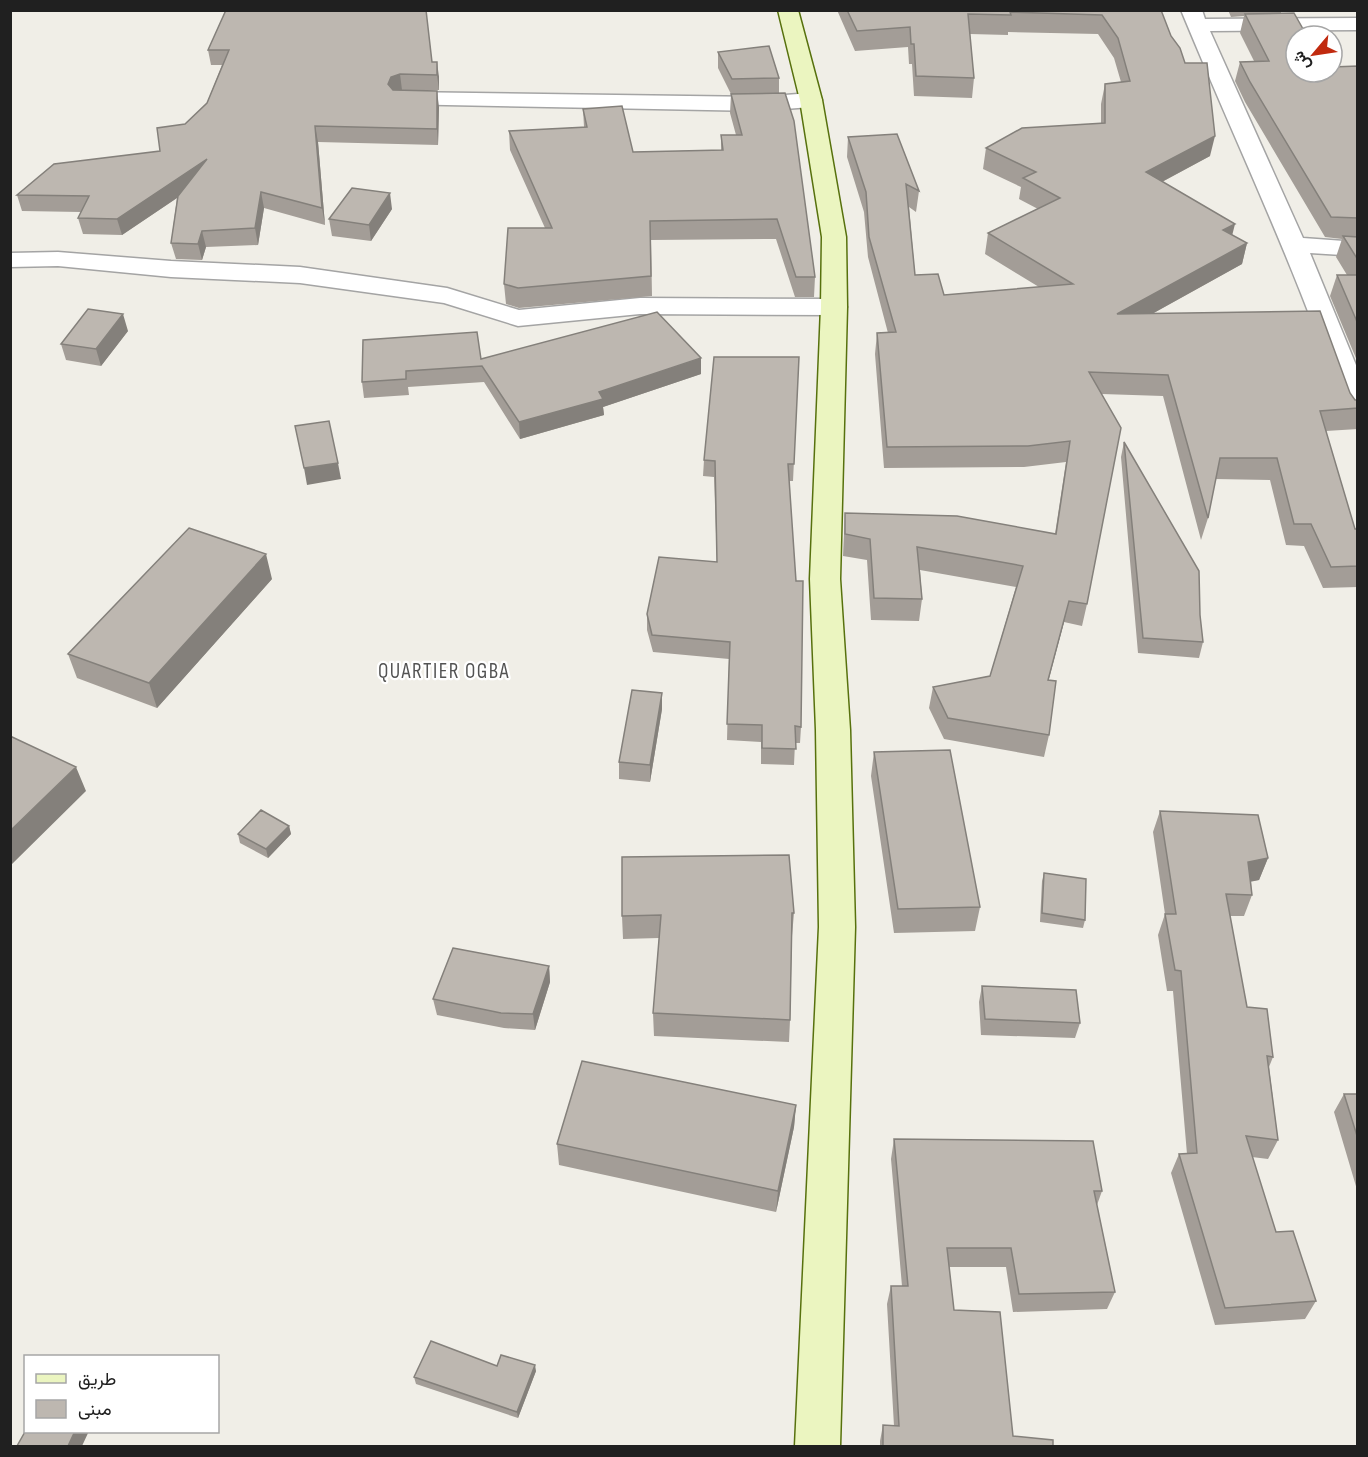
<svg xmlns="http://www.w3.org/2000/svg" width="1368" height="1457" viewBox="0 0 1368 1457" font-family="'Sofia Sans Condensed',Vazirmatn,sans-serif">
<rect width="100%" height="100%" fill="#f0eee7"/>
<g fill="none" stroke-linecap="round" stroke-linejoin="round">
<defs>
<path id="minor" d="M 1181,10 L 1202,10 L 1205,19 L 1358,18 L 1358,30 L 1210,31 L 1303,238 L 1358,242 L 1358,256 L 1310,253 L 1358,370 L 1358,421 L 1348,419 L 1344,413 C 1300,275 1236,144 1181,10 Z
M 403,92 L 760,97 L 811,93 L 819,95 L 822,100 L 819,105 L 811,107 L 760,111 L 395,104 L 392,99 L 395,94 Z
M 58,252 L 171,261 L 300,267 L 447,288 L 519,310 L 640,298 L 834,299 L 843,302 L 847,307 L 843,312 L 834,315 L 640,314 L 518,326 L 444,303 L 300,283 L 171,277 L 58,266 L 10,267 L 10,253 Z"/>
<path id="secondary" d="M 778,10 L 798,10 L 822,100 L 846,237 L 847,307 L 840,579 L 850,730 L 855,927 L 840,1446 L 795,1446 L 819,927 L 816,730 L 810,579 L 821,307 L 822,237 L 800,100 Z"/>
</defs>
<use href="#minor" stroke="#a4a4a4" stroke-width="3"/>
<use href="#secondary" stroke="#57710d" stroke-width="3"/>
<use href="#minor" fill="#fff" fill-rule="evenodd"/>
<use href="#secondary" fill="#ebf5c0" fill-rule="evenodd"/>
</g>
<path fill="#a39d97" d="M 226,10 L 432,62 L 439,77 L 439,90 L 400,91 L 439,107 L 438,145 L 318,142 L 325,225 L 264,208 L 258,245 L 206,247 L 202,260 L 176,259 L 171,243 L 177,198 L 122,235 L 83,234 L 78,218 L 81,212 L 22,211 L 17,195 L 160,151 L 207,103 L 222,65 L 211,65 L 208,50 Z
M 837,10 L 1161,10 L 1210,156 L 1162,182 L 1232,235 L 1247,243 L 1242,264 L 1152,314 L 1350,393 L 1355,400 L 1358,400 L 1358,429 L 1326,431 L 1355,529 L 1358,529 L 1358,587 L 1323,588 L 1304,546 L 1286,545 L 1270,480 L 1215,479 L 1208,518 L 1201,540 L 1163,396 L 1102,394 L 1087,604 L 1082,626 L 1064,622 L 1048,680 L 1049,735 L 1044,757 L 944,739 L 929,708 L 933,687 L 990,676 L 1016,587 L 920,570 L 922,599 L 919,621 L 871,620 L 867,560 L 843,556 L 845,513 L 1055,534 L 1066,462 L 1024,467 L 884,468 L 875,354 L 877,333 L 888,333 L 868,257 L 864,212 L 847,157 L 848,137 L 919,191 L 916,212 L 909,207 L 915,275 L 944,295 L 1039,287 L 985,254 L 988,233 L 1038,209 L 1019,199 L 1021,187 L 983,169 L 986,148 L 1101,123 L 1101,104 L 1105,84 L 1121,82 L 1114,58 L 1098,34 L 1008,32 L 1008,35 L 970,34 L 974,78 L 972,98 L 914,96 L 912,64 L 909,64 L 908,47 L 855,51 Z
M 1228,10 L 1281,10 L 1281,13 L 1296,72 L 1358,66 L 1358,363 L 1330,296 L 1337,275 L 1347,275 L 1336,257 L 1342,239 L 1325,237 L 1245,102 L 1235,81 L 1240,62 L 1254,61 L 1240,33 L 1244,16 L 1231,17 Z
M 718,52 L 779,78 L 779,93 L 815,277 L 814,297 L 795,297 L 776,239 L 651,240 L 652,296 L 519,308 L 506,304 L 504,284 L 545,228 L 510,150 L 509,131 L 584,127 L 583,109 L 633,152 L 721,150 L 721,135 L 736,135 L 730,113 L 731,94 L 718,68 Z
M 392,209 L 371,241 L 332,236 L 329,219 Z
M 128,331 L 101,366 L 66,360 L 61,344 Z
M 363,340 L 481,359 L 701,358 L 701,374 L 603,407 L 604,415 L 520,439 L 484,382 L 408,387 L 409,395 L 364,398 L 362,382 Z
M 799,357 L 793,481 L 789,481 L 801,727 L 800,743 L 795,743 L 794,765 L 761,764 L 761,742 L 727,740 L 729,659 L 653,652 L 647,630 L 647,614 L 717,562 L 714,477 L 703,476 L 704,460 Z
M 1124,442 L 1200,615 L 1203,642 L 1199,658 L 1138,653 L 1121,457 Z
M 272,579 L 157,708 L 77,678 L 68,654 Z
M 662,693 L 662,709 L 650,782 L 619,779 L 619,762 Z
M 874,752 L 980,907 L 975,931 L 894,933 L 871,776 Z
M 1160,811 L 1268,858 L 1259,880 L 1251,881 L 1252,895 L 1244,916 L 1230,916 L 1247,1007 L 1273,1057 L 1269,1067 L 1278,1140 L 1268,1159 L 1252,1157 L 1276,1232 L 1316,1301 L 1305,1319 L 1215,1325 L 1171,1173 L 1179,1154 L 1187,1154 L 1173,991 L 1167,991 L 1158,935 L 1165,914 L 1153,832 Z
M 289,826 L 291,834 L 268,858 L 240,843 L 238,834 Z
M 1044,873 L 1085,920 L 1083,928 L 1040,922 L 1042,881 Z
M 794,913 L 792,936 L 790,1020 L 789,1042 L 654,1036 L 653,1013 L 659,938 L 623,939 L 622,916 Z
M 549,966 L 550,982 L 535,1030 L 504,1028 L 437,1015 L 433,999 Z
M 982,986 L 1080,1023 L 1075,1038 L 981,1035 L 979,1002 Z
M 1344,1094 L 1358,1094 L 1358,1193 L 1334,1112 Z
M 796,1105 L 794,1127 L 776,1212 L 559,1165 L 557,1144 Z
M 894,1139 L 1102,1191 L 1097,1205 L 1115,1292 L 1107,1309 L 1013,1312 L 1006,1267 L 949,1267 L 954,1310 L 1013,1436 L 1053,1446 L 880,1446 L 880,1441 L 883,1425 L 894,1426 L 887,1304 L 891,1286 L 902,1286 L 891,1159 Z
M 497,1366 L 536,1371 L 518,1418 L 416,1384 L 414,1377 Z"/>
<path fill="#84807b" d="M 437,62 L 439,77 L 439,90 L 437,75 Z
M 400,74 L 402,90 L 393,93 L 388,84 L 391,77 Z
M 437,91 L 439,107 L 438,145 L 437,129 Z
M 315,126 L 318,142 L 325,225 L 322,208 Z
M 1215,136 L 1210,156 L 1141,193 L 1146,172 Z
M 207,159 L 211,175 L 122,235 L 117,219 Z
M 261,192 L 264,208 L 258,245 L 255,228 Z
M 390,193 L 392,209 L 371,241 L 369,225 Z
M 1235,224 L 1230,244 L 1223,230 Z
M 202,231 L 206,247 L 202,260 L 198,244 Z
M 1247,243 L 1242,264 L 1112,336 L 1117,314 Z
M 123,314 L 128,331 L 101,366 L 96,349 Z
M 701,358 L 701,374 L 603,407 L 604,415 L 520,439 L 519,422 L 599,392 Z
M 338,463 L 341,479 L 307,485 L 304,468 Z
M 266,554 L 272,579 L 157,708 L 149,683 Z
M 1069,601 L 1064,622 L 1043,701 L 1048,680 Z
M 662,693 L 662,709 L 650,782 L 650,765 Z
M 76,767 L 86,791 L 10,866 L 10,831 Z
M 289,826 L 291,834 L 268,858 L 266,849 Z
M 1268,858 L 1259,880 L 1240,884 L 1248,862 Z
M 549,966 L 550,982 L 535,1030 L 533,1014 Z
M 796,1105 L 794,1127 L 776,1212 L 778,1191 Z
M 535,1365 L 536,1371 L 518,1418 L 517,1412 Z
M 75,1431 L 89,1431 L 82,1446 L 68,1446 Z"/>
<path fill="#bdb7b0" stroke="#84807b" stroke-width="1.5" d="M 226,10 L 426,10 L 432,62 L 437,62 L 437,75 L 400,74 L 391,77 L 388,84 L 393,90 L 437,91 L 437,129 L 315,126 L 322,208 L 261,192 L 255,228 L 202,231 L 198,244 L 171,243 L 178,196 L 207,159 L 117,219 L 78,218 L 89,196 L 17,195 L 54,164 L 160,151 L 157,128 L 185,124 L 207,103 L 229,50 L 208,50 Z
M 847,10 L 1161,10 L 1171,36 L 1180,48 L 1185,63 L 1207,63 L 1215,136 L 1146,172 L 1235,224 L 1223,230 L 1247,243 L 1117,314 L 1320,311 L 1350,393 L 1355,400 L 1358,400 L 1358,408 L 1320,411 L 1355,529 L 1358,529 L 1358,566 L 1331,567 L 1311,524 L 1294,524 L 1277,458 L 1220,458 L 1208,518 L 1168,375 L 1089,372 L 1121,428 L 1087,604 L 1069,601 L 1048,680 L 1056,681 L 1049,735 L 948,718 L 933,687 L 990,676 L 1023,566 L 917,547 L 922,599 L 874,598 L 870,539 L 845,534 L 845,513 L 957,516 L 1056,534 L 1070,441 L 1028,446 L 887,447 L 877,333 L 896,332 L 869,237 L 866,192 L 848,137 L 897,134 L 919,191 L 906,184 L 915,275 L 938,274 L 944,295 L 1073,284 L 988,233 L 1060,198 L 1023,178 L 1036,172 L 986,148 L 1022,128 L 1105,123 L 1105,84 L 1130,81 L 1118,38 L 1102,15 L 1010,12 L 1011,15 L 968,14 L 974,78 L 916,76 L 914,44 L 911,44 L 910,27 L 857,31 Z
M 1294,13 L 1307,36 L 1296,36 L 1296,72 L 1332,72 L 1332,67 L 1358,66 L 1358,218 L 1331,217 L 1250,82 L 1240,62 L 1269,61 L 1245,14 Z
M 769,46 L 779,78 L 732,79 L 718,52 Z
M 785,93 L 794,121 L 815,277 L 796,277 L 777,219 L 650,221 L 651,276 L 518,288 L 504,284 L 508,228 L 552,228 L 509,131 L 587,127 L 583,109 L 622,106 L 633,152 L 723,150 L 721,135 L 742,135 L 731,94 Z
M 352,188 L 390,193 L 369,225 L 329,219 Z
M 1343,236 L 1358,237 L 1358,260 Z
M 1337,275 L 1358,275 L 1358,324 Z
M 88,309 L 123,314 L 96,349 L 61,344 Z
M 657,312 L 701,358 L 599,392 L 603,399 L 519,422 L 482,366 L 406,371 L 406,379 L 362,382 L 363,340 L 477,332 L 481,359 Z
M 714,357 L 799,357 L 794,464 L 788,464 L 796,581 L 803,581 L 801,727 L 795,726 L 796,749 L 762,748 L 762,725 L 727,724 L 730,642 L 652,635 L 647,614 L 659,557 L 717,562 L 715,461 L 704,460 Z
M 329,421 L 338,463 L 304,468 L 295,426 Z
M 1124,442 L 1199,571 L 1200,615 L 1203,642 L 1143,638 Z
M 189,528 L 266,554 L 149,683 L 68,654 Z
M 632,690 L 662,693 L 650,765 L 619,762 Z
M 10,736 L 76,767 L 10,831 Z
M 950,750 L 980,907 L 898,909 L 874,752 Z
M 261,810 L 289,826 L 266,849 L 238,834 Z
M 1160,811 L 1258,815 L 1268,858 L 1248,862 L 1252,895 L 1226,894 L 1247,1007 L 1267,1009 L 1273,1057 L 1267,1056 L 1278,1140 L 1246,1136 L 1276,1232 L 1293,1231 L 1316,1301 L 1225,1308 L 1179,1154 L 1197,1153 L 1181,971 L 1175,970 L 1165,914 L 1176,914 Z
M 789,855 L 794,913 L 792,913 L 790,1020 L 653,1013 L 661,915 L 622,916 L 622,857 Z
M 1044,873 L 1086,879 L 1085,920 L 1042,913 Z
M 453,948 L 549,966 L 533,1014 L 501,1013 L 433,999 Z
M 982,986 L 1076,990 L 1080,1023 L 985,1019 Z
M 582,1061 L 796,1105 L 778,1191 L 557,1144 Z
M 1344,1094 L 1358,1094 L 1358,1139 Z
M 894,1139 L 1093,1141 L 1102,1191 L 1094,1191 L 1115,1292 L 1019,1294 L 1011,1248 L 947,1248 L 954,1310 L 1000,1312 L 1013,1436 L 1053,1440 L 1053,1446 L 883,1446 L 883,1425 L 899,1426 L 891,1286 L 908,1286 Z
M 431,1341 L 497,1366 L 501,1355 L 535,1365 L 517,1412 L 414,1377 Z
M 26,1430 L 26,1431 L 75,1431 L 68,1446 L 17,1446 Z"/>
<g text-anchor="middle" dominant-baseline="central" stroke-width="4.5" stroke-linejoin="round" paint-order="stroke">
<g font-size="21" letter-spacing="1.5" fill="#535353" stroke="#fff">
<text x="444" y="671">QUARTIER OGBA</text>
</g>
</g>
<rect width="1368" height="1457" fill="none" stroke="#202020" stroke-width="24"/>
<rect x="24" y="1355" width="195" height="78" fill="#ffffff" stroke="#a6a6a6" stroke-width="1.5"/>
<rect x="36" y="1374" width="30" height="9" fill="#ebf5c0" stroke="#a6a6a6" stroke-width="1.5"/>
<text x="78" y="1385" font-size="18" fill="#202020">طريق</text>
<rect x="36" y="1400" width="30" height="18" fill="#bdb7b0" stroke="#a6a6a6" stroke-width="1.5"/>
<text x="78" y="1415" font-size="18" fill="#202020">مبنى</text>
<g transform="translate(1314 54) rotate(241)"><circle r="28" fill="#ffffff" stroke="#a6a6a6" stroke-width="1.5"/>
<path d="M0-4.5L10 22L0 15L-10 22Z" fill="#c12a0f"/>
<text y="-9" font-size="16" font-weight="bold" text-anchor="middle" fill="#202020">ش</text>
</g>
</svg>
